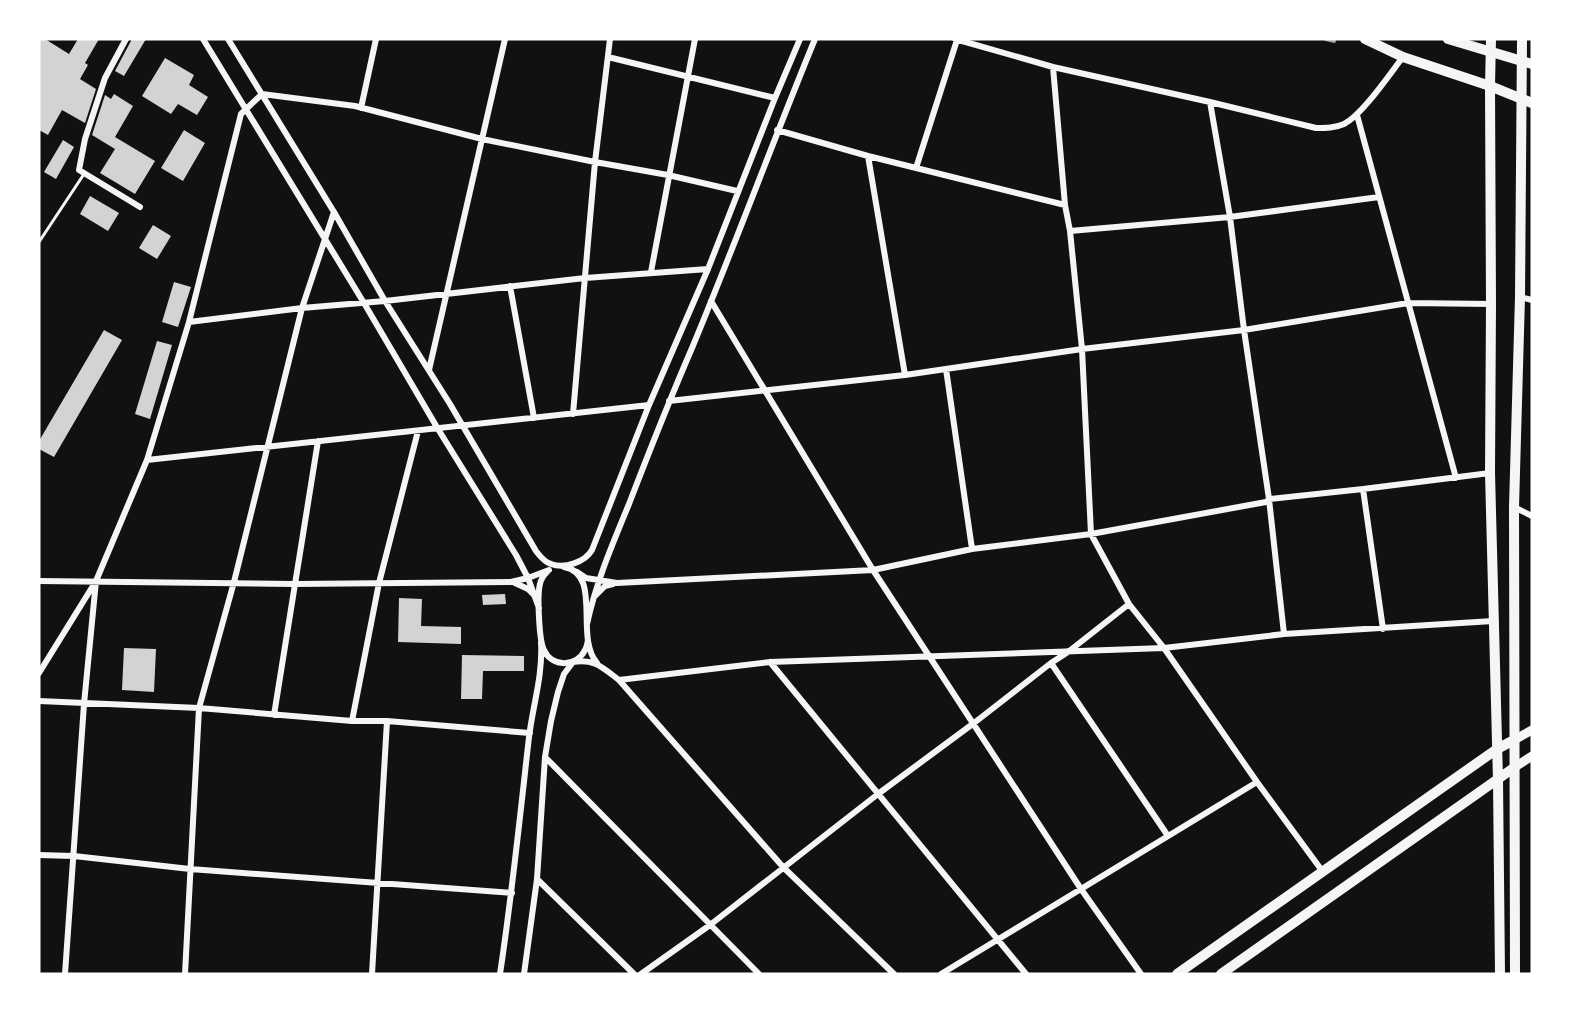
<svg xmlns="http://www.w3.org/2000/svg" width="1571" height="1013" viewBox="0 0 1571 1013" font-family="'Space Grotesk',sans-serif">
<rect width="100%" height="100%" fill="#111"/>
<path fill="#d3d3d3" d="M 39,39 L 45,39 L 69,54 L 78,39 L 99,39 L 85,63 L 88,65 L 80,79 L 96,89 L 85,123 L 62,110 L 48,135 L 39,130 Z
M 132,39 L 146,39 L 124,76 L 115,71 Z
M 165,58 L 194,75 L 189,85 L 208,97 L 197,115 L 178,104 L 171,114 L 142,96 Z
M 114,94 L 133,106 L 115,137 L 155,161 L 135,194 L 100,173 L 115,149 L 92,135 L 105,95 L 111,99 Z
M 184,130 L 205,143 L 183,181 L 161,168 Z
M 63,140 L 74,147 L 56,179 L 44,172 Z
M 90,196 L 119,213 L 108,231 L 80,214 Z
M 153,225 L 171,236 L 157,259 L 139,248 Z
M 174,282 L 191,287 L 178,327 L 162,322 Z
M 104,330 L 122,340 L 54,457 L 39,449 L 39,441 Z
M 157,341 L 172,345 L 150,419 L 135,414 Z
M 505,594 L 506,604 L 483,605 L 482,595 Z
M 399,598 L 422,599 L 421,626 L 461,627 L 461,644 L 398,642 Z
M 124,648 L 156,649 L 154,692 L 122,690 Z
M 462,655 L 524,656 L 524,671 L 483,671 L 482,699 L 461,699 Z"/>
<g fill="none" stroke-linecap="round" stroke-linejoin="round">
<path stroke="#f5f5f5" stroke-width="3" d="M 39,242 L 84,174"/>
<path stroke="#f5f5f5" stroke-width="6" d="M 126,39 L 105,78 L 85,139 L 79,170 L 140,207
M 203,39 L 364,303 L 438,429 L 516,555 L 528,578 L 539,608
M 228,39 L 334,212 L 385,301 L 450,404 L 536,551 C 540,556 544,562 551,564 C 565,569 585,562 592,550 L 649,405 L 708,269 L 775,98 L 800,39
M 955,39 L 1053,67 L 1210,102 L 1316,128 C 1326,128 1335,128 1344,124 C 1362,115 1389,75 1403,57
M 608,57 L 775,98
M 1053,67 L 1065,205 L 1070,231 L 1082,349 L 1091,534 L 1129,604 L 1164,648 L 1257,782 L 1323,872
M 1210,102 L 1230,217 L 1244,330 L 1269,499 L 1284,634
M 361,108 L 376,39
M 1357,115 L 1456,478
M 777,130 L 868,156 L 1065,205
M 868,156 L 905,375
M 916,168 L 957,40
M 1070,231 L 1230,217 L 1379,197
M 708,269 L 585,278 L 385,301 L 302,308 L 189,322 L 241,114 L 262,94 L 355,106 L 482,139 L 595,162 L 668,175 L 737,191
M 651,272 L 695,39
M 510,286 L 534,418
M 1520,297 L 1532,300
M 711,301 L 873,570 L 1081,889 L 1141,974
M 946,369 L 972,549
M 429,370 L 505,39
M 669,401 L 905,375 L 1082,349 L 1244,330 L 1408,303 L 1491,304
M 573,414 L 595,162 L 610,39
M 147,460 L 649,405
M 1363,489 L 1383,629
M 1514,507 L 1532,516
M 564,567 C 603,574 574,637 597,663
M 547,572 C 543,576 541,579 540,584 C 537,595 539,641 544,650 C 552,668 577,667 585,650 C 587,647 587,644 588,640
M 577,572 L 586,578 L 617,583 L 873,570 L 972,549 L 1091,534 L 1266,502 L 1269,499 L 1363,489 L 1490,473
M 39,581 L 294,584 L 511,582 L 528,578 L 549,570
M 515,583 L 528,589 L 534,595
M 595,596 L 605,586 L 613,584
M 587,624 C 596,582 613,543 629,504 C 649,452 670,399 692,348 C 735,245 773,141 815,39
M 770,662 L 1026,974
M 1051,663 L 1168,836
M 39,673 L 96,581 L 147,460 L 189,322
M 619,680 L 770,662 L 1164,648 L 1284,634 L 1493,621
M 39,701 L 199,708 L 352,721
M 274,715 L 318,441
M 387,721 L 530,733
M 545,757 L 759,974
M 39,855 L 74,856 L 190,869 L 512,893
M 537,879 L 634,974
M 65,974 L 84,704 L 96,581
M 185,974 L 199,708 L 234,582 L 302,308 L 334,212
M 372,974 L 387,721 L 352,721 L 379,583 L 418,431
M 500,974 C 512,895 520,816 529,737 C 533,705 543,675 541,642
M 524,974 L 537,879 L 545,757 L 551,721 L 558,692 L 564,674 L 573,662 C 594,658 603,668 619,680 L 783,867 L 894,974
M 641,974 L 710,925 L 878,794 L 974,723 L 1051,663 L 1068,652 L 1129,604
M 941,974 L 1257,782"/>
<path stroke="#f5f5f5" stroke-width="9" d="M 1514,740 L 1532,730
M 1515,767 L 1532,756"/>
<path stroke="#f5f5f5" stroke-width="10" d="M 1365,39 L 1403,57 L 1490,86 L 1532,103
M 1448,39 L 1532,64"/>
<path stroke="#f5f5f5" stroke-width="10" d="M 1491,39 L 1490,86 L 1491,304 L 1490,473 L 1498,780 L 1500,974
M 1177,974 L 1497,749 L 1514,740
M 1221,974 L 1515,767
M 1515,974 L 1514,507 L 1520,297 L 1522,39"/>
<path stroke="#9a9a9a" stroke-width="4" d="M 1326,39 L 1334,41"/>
</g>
<rect width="1571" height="1013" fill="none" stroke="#ffffff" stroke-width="81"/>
</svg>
